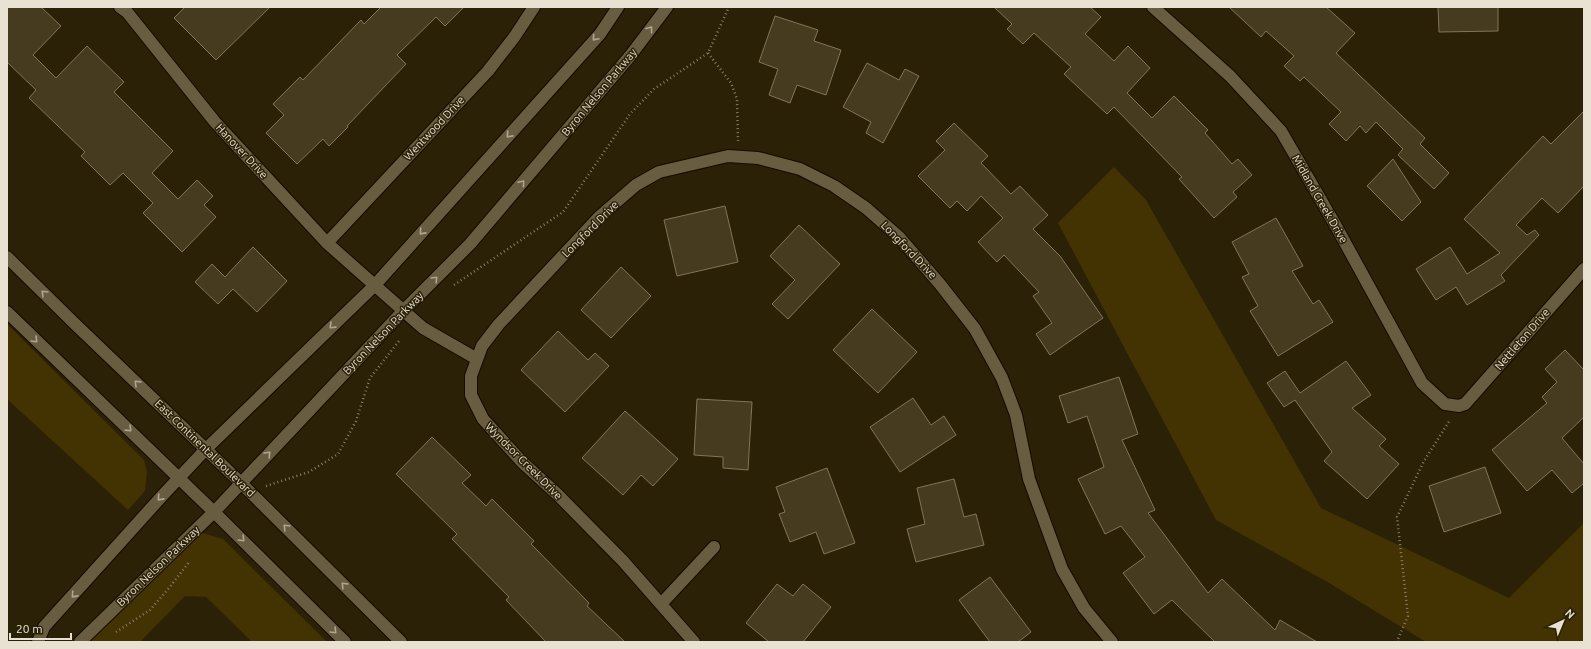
<svg xmlns="http://www.w3.org/2000/svg" width="1591" height="649" viewBox="0 0 1591 649" font-family="Ubuntu,sans-serif">
<rect width="100%" height="100%" fill="#2b2106"/>
<path fill="#433202" d="M 1114,167 L 1146,200 L 1321,508 L 1509,598 L 1584,523 L 1584,642 L 1426,642 L 1329,583 L 1216,520 L 1058,223 Z
M 7,324 L 144,460 L 147,472 L 145,491 L 128,510 L 7,399 Z
M 200,532 L 223,539 L 327,642 L 252,642 L 206,597 L 185,596 L 140,642 L 88,642 Z"/>
<path fill="#463a1f" stroke="#827559" d="M 7,7 L 41,7 L 61,26 L 33,55 L 56,78 L 87,46 L 124,82 L 114,92 L 173,151 L 152,173 L 178,199 L 197,180 L 213,196 L 204,205 L 216,217 L 182,252 L 143,213 L 153,203 L 123,173 L 110,185 L 81,156 L 85,152 L 29,98 L 36,90 L 7,62 Z
M 185,7 L 270,7 L 216,60 L 174,18 Z
M 381,7 L 464,7 L 445,26 L 436,17 L 397,55 L 406,64 L 347,126 L 348,127 L 329,146 L 323,139 L 297,164 L 266,133 L 284,115 L 273,104 L 300,77 L 303,80 L 361,20 L 364,24 Z
M 994,7 L 1090,7 L 1101,17 L 1085,34 L 1114,61 L 1128,46 L 1150,68 L 1127,93 L 1152,118 L 1174,96 L 1208,130 L 1205,133 L 1232,164 L 1238,159 L 1252,175 L 1233,192 L 1237,197 L 1214,218 L 1179,179 L 1182,177 L 1114,107 L 1107,114 L 1064,74 L 1071,67 L 1034,33 L 1023,44 L 1007,29 L 1012,24 Z
M 1229,7 L 1326,7 L 1355,33 L 1336,53 L 1425,138 L 1420,144 L 1449,173 L 1434,189 L 1398,155 L 1403,149 L 1376,122 L 1366,133 L 1360,126 L 1346,141 L 1329,124 L 1341,112 L 1304,77 L 1300,81 L 1284,66 L 1294,56 L 1266,31 L 1261,37 Z
M 1438,7 L 1498,7 L 1498,31 L 1439,32 Z
M 775,16 L 818,30 L 814,41 L 841,50 L 826,95 L 797,85 L 790,103 L 769,95 L 778,69 L 759,62 Z
M 867,63 L 899,80 L 905,69 L 919,76 L 883,143 L 866,133 L 871,122 L 843,107 Z
M 1584,111 L 1584,186 L 1558,213 L 1542,198 L 1516,225 L 1527,235 L 1535,230 L 1539,235 L 1501,275 L 1505,281 L 1467,305 L 1456,287 L 1436,300 L 1416,269 L 1450,247 L 1467,274 L 1500,253 L 1464,219 L 1543,136 L 1551,144 Z
M 954,123 L 988,156 L 981,163 L 1011,194 L 1020,186 L 1048,215 L 1033,229 L 1060,256 L 1103,318 L 1050,355 L 1036,334 L 1052,323 L 1033,296 L 1039,292 L 1004,255 L 997,262 L 978,242 L 1003,218 L 981,196 L 967,211 L 957,201 L 950,208 L 918,176 L 945,150 L 936,141 Z
M 1393,159 L 1421,202 L 1402,221 L 1367,186 Z
M 725,206 L 738,262 L 677,276 L 664,220 Z
M 1276,218 L 1303,266 L 1292,271 L 1313,304 L 1319,300 L 1333,322 L 1278,356 L 1250,311 L 1258,306 L 1242,277 L 1249,274 L 1232,242 Z
M 799,225 L 840,264 L 788,319 L 772,304 L 795,280 L 770,256 Z
M 253,247 L 287,281 L 257,312 L 233,289 L 218,304 L 195,282 L 212,264 L 225,277 Z
M 621,267 L 651,296 L 611,338 L 581,310 Z
M 872,309 L 917,352 L 878,393 L 833,350 Z
M 558,331 L 588,360 L 595,353 L 609,366 L 565,412 L 521,370 Z
M 1565,350 L 1584,370 L 1584,417 L 1562,438 L 1584,464 L 1584,483 L 1572,493 L 1552,470 L 1527,491 L 1492,450 L 1547,403 L 1542,397 L 1557,382 L 1545,369 Z
M 1346,361 L 1371,395 L 1352,408 L 1386,439 L 1379,446 L 1399,464 L 1367,499 L 1324,461 L 1332,452 L 1295,400 L 1284,407 L 1267,383 L 1285,371 L 1300,393 Z
M 1119,377 L 1138,434 L 1122,440 L 1155,510 L 1148,513 L 1208,593 L 1222,579 L 1275,630 L 1280,620 L 1317,642 L 1215,642 L 1172,600 L 1154,614 L 1123,573 L 1145,557 L 1121,526 L 1105,534 L 1078,479 L 1104,467 L 1087,416 L 1068,423 L 1059,396 Z
M 913,398 L 931,425 L 944,416 L 956,435 L 900,472 L 870,427 Z
M 697,399 L 752,402 L 748,470 L 723,468 L 723,457 L 694,455 Z
M 625,411 L 678,459 L 653,486 L 641,475 L 623,495 L 582,458 Z
M 432,437 L 471,475 L 462,483 L 486,506 L 492,499 L 534,541 L 531,544 L 589,603 L 587,606 L 625,642 L 546,642 L 506,600 L 509,597 L 452,539 L 457,534 L 396,474 Z
M 1485,467 L 1501,513 L 1444,532 L 1429,486 Z
M 827,468 L 855,543 L 824,554 L 816,532 L 790,542 L 779,514 L 785,512 L 776,487 Z
M 954,479 L 964,517 L 976,514 L 984,545 L 916,562 L 907,529 L 925,524 L 917,488 Z
M 990,577 L 1031,632 L 1018,642 L 990,642 L 959,600 Z
M 777,584 L 793,596 L 803,584 L 831,607 L 803,642 L 769,642 L 746,623 Z"/>
<g fill="none" stroke-linecap="round" stroke-linejoin="round">
<defs>
<path id="street" d="M 120,7 L 127,12 L 215,122 L 327,243 L 423,328 L 477,359
M 1153,7 L 1230,76 L 1281,131 L 1337,228 L 1422,383 L 1445,404 L 1459,406 L 1465,404 L 1584,269
M 327,243 L 488,71 L 515,36 L 534,7
M 661,604 L 714,547
M 694,642 L 623,561 L 557,494 L 522,462 L 483,419 L 471,395 L 471,376 L 482,346 L 499,324 L 599,217 L 636,185 L 659,172 L 728,156 L 758,158 L 800,169 L 834,186 L 866,208 L 899,237 L 939,283 L 975,329 L 1002,378 L 1016,415 L 1029,479 L 1062,569 L 1084,608 L 1112,642"/>
<path id="secondary" d="M 7,257 L 74,323 L 241,483 L 401,642
M 7,312 L 214,512 L 345,642
M 38,642 L 44,627 L 162,496 L 206,449 L 374,286 L 600,34 L 618,7
M 80,642 L 214,512 L 403,311 L 470,244 L 630,56 L 667,7"/>
</defs>
<use href="#street" stroke="#140a00" stroke-width="14"/>
<use href="#secondary" stroke="#140a00" stroke-width="14"/>
<path stroke="#867e68" stroke-width="2.5" stroke-dasharray="1 3" stroke-linecap="butt" d="M 708,53 L 731,83 L 737,99 L 738,141
M 454,285 L 563,212 L 630,114 L 654,89 L 708,53 L 729,7
M 266,486 L 309,472 L 338,454 L 356,421 L 370,378 L 399,341
M 116,632 L 150,610 L 169,588 L 189,562
M 1398,642 L 1397,641 L 1408,616 L 1397,517 L 1424,461 L 1450,420"/>
<use href="#street" stroke="#695d41" stroke-width="12"/>
<use href="#secondary" stroke="#695d41" stroke-width="12"/>
</g>
<defs><path id="oneway-chevron" d="M-2-3.5L2.5 0L-2 3.5" fill="none" stroke-width="1.6" stroke-linecap="round" stroke-linejoin="round"/></defs>
<g stroke="#afa691">
<use href="#oneway-chevron" transform="translate(650 29) rotate(-53)"/>
<use href="#oneway-chevron" transform="translate(595 38) rotate(131)"/>
<use href="#oneway-chevron" transform="translate(509 135) rotate(132)"/>
<use href="#oneway-chevron" transform="translate(522 183) rotate(-50)"/>
<use href="#oneway-chevron" transform="translate(422 232) rotate(132)"/>
<use href="#oneway-chevron" transform="translate(435 279) rotate(-45)"/>
<use href="#oneway-chevron" transform="translate(44 293) rotate(-135)"/>
<use href="#oneway-chevron" transform="translate(332 326) rotate(136)"/>
<use href="#oneway-chevron" transform="translate(35 340) rotate(45)"/>
<use href="#oneway-chevron" transform="translate(137 383) rotate(-136)"/>
<use href="#oneway-chevron" transform="translate(129 429) rotate(44)"/>
<use href="#oneway-chevron" transform="translate(268 454) rotate(-47)"/>
<use href="#oneway-chevron" transform="translate(160 498) rotate(132)"/>
<use href="#oneway-chevron" transform="translate(286 527) rotate(-135)"/>
<use href="#oneway-chevron" transform="translate(242 539) rotate(45)"/>
<use href="#oneway-chevron" transform="translate(344 585) rotate(-135)"/>
<use href="#oneway-chevron" transform="translate(74 595) rotate(132)"/>
<use href="#oneway-chevron" transform="translate(334 631) rotate(45)"/>
</g>
<g text-anchor="middle" dominant-baseline="central" stroke-width="3" stroke-linejoin="round" paint-order="stroke">
<g font-size="11" fill="#e9e2d2" stroke="#2b2106">
<text transform="translate(599 92) rotate(-50)">Byron Nelson Parkway</text>
<text transform="translate(434 128) rotate(-47)">Wentwood Drive</text>
<text transform="translate(242 151) rotate(47)">Hanover Drive</text>
<text transform="translate(1320 199) rotate(60)">Midland Creek Drive</text>
<text transform="translate(590 229) rotate(-45)">Longford Drive</text>
<text transform="translate(909 250) rotate(46)">Longford Drive</text>
<text transform="translate(383 333) rotate(-46)">Byron Nelson Parkway</text>
<text transform="translate(1522 339) rotate(-49)">Nettleton Drive</text>
<text transform="translate(205 448) rotate(44)">East Continental Boulevard</text>
<text transform="translate(524 461) rotate(45)">Wyndsor Creek Drive</text>
<text transform="translate(158 566) rotate(-44)">Byron Nelson Parkway</text>
</g>
</g>
<rect width="1591" height="649" fill="none" stroke="#e9e2d2" stroke-width="16"/>
<g transform="translate(1563 621) rotate(44)" stroke="#2b2106" stroke-width="3" paint-order="stroke">
<path d="M0-3L7 15L0 10L-7 15Z" fill="#e9e2d2"/>
<text y="-6" font-size="11" font-weight="bold" text-anchor="middle" fill="#e9e2d2">N</text>
</g>
<path d="M10 633v6h61v-6" fill="none" stroke="#e9e2d2" stroke-width="2"/>
<text x="16" y="633" font-size="12" fill="#e9e2d2" stroke="#2b2106" stroke-width="3" paint-order="stroke">20 m</text>
</svg>
